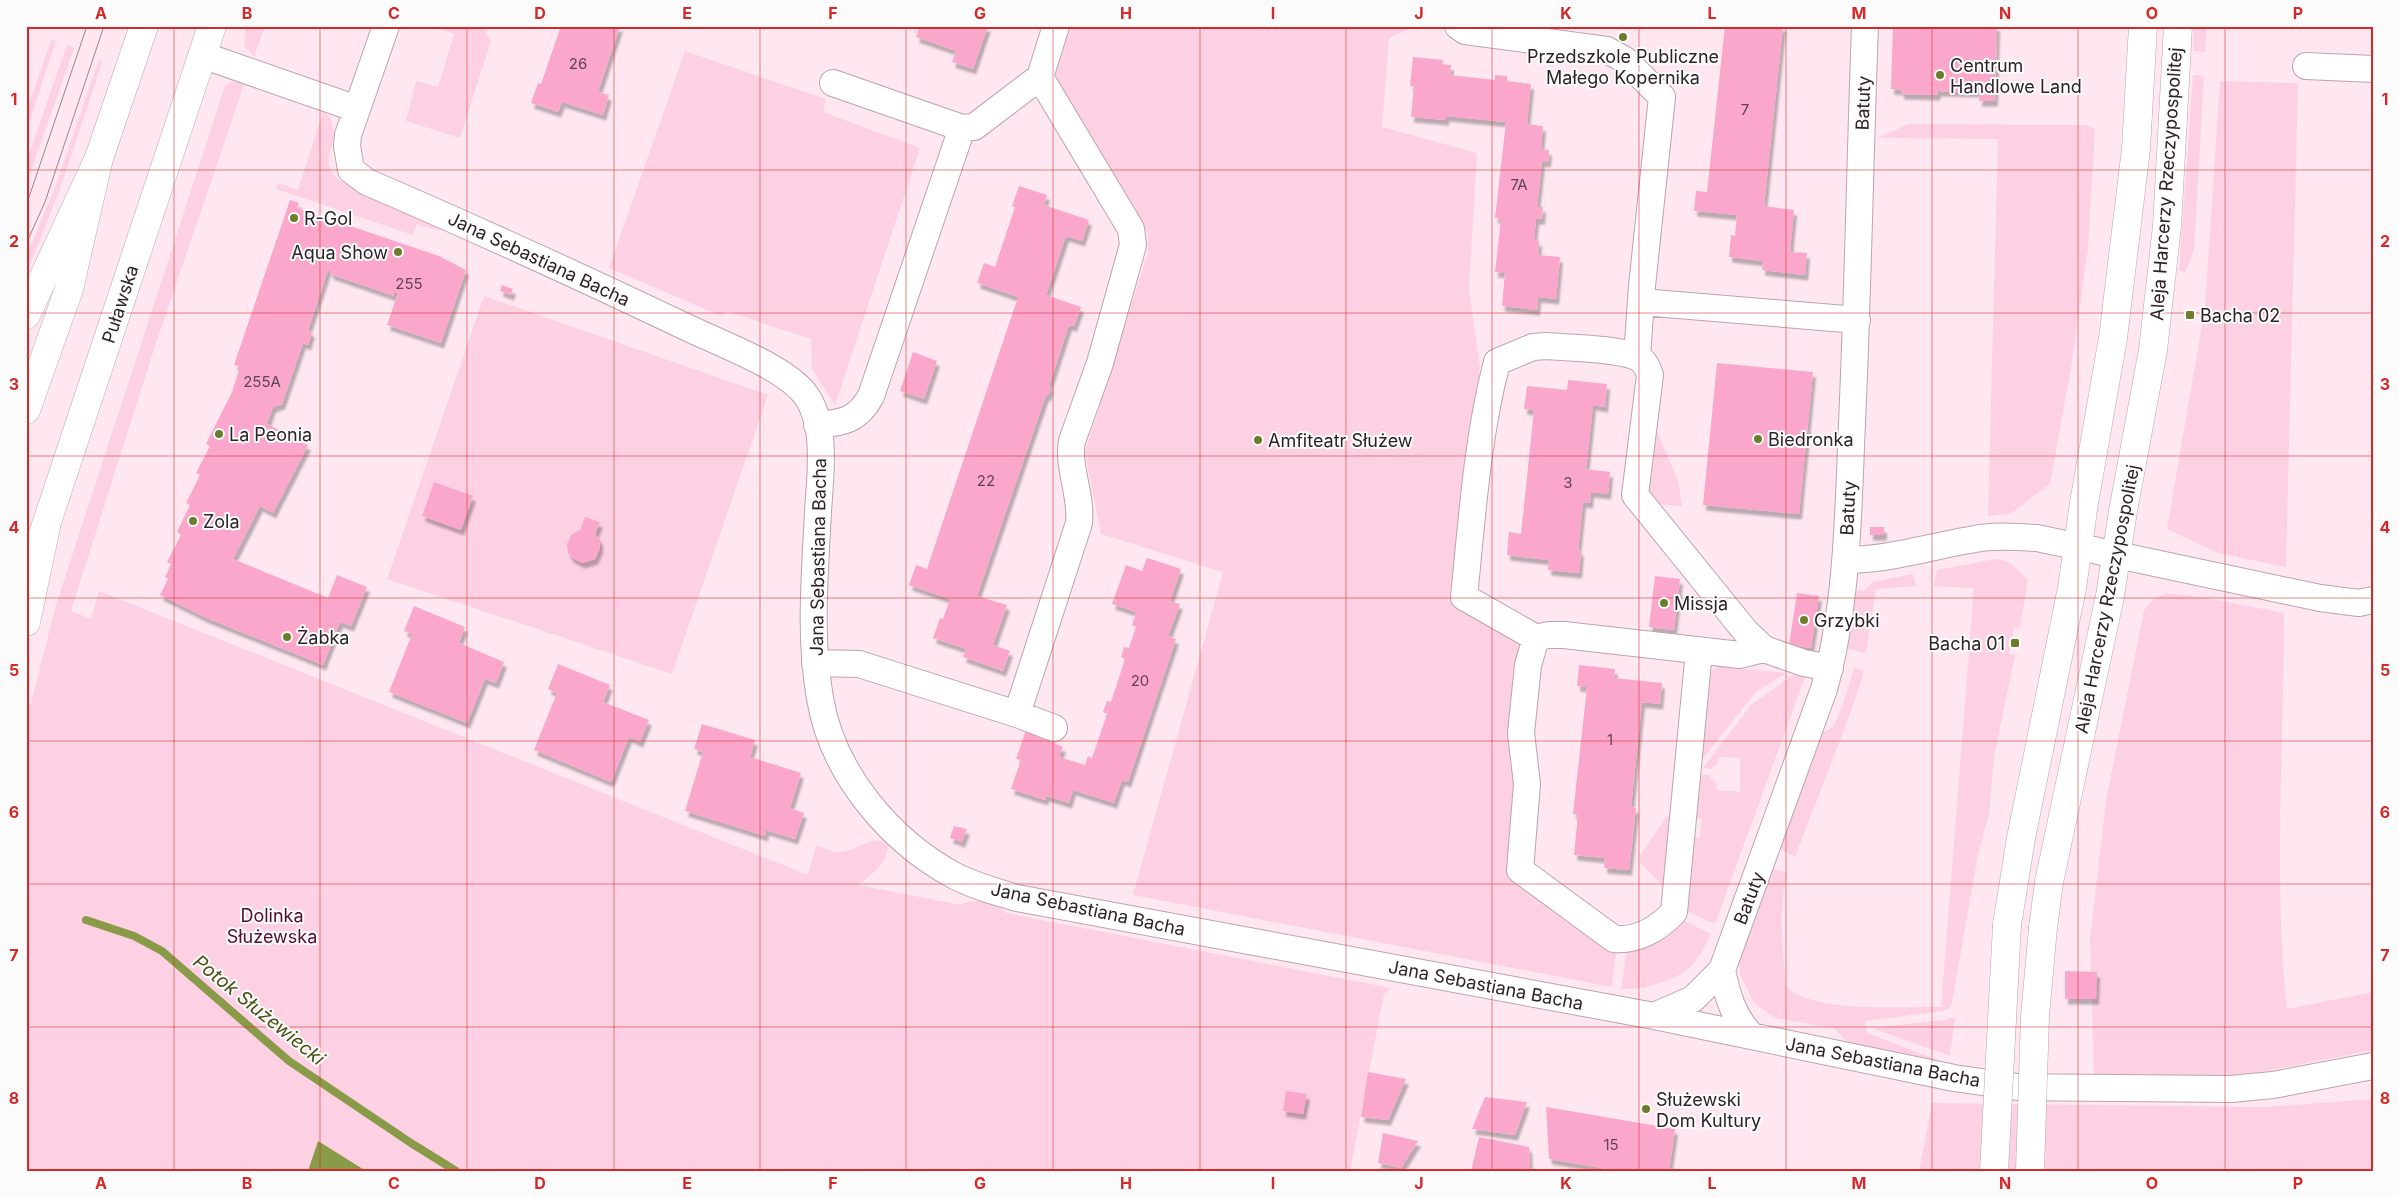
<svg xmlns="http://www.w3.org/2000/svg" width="2399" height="1197" viewBox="0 0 2399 1197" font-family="Inter,sans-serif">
<defs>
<filter id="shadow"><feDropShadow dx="3" dy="5.5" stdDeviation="1" flood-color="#0004"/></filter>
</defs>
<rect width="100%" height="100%" fill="#fee7f0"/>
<path fill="#fdd1e3" d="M 246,26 L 265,26 L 254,57 L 244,45 Z
M 433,26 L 483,26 L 491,41 L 460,138 L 406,121 L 416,81 L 438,87 L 454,34 Z
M 1065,26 L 1416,26 L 1389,38 L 1382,127 L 1477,153 L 1469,289 L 1480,367 L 1460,602 L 1535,637 L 1515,875 L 1616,951 L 1612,987 L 1133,895 L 1223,572 L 1101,534 L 1085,452 L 1148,252 L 1148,234 L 1052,74 Z
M 2194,26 L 2207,26 L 2205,52 L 2193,51 Z
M 51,40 L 56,41 L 26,132 L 26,113 Z
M 67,45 L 74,48 L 26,185 L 26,163 Z
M 685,51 L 826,99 L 823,112 L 920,148 L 835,405 L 812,369 L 811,339 L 727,311 L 721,316 L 609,268 Z
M 99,59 L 102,62 C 79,133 57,204 26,272 L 26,257 L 56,185 Z
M 2193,75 L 2204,76 L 2194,250 L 2185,272 L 2179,271 Z
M 2220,81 L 2298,83 L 2286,567 L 2218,553 L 2167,529 L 2205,307 Z
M 231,82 L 244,83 L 239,100 L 155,346 L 71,611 L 91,619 L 99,591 L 808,875 L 816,845 C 822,847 829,851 835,852 C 855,855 869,833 888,843 C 889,862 871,876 858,885 L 961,905 C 973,897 997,902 1006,913 L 1391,988 L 1384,994 L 1350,1171 L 26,1171 L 26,722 L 56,605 L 225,86 Z
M 323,112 L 331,118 C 332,123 334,129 334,134 C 332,155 321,159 337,179 L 440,228 L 440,231 L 417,224 L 413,235 L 276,189 L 278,183 L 298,190 Z
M 1908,124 L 2088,125 L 2095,130 L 2088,249 L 2071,368 L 2050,484 L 2010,514 L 1988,516 L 1998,139 L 1878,138 Z
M 484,296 L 768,395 L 672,674 L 387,579 Z
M 1654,424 L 1678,481 L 1682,506 L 1656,504 L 1648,495 Z
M 1996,559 C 2011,560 2019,570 2028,580 L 2020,628 L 2014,627 L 2009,654 L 2015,655 L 1994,757 L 1989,814 L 1978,854 L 1952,1003 L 1950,1008 L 1943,1011 L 1865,1021 L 1867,1033 L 1951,1065 L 1848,1043 L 1834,1028 L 1775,1018 L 1754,1003 L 1740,975 L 1738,959 L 1773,869 L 1788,873 C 1777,908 1783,950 1786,987 C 1817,1014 1900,1006 1941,1007 L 1974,588 L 1934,586 L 1937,570 Z
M 1913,574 L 1916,586 L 1876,589 L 1866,653 L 1848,649 L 1846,646 L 1855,596 L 1859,590 L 1864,591 L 1872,582 Z
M 2166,593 L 2207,598 L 2284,613 C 2284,745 2273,877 2287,1009 L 2373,992 L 2373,1050 L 2231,1078 L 2094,1074 L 2090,940 L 2106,800 L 2144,610 L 2154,599 Z
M 1722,663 L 1733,668 L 1786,673 L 1756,692 L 1696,767 L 1708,674 Z
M 1854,668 L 1863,670 L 1863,676 L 1849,717 L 1795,857 L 1779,848 L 1822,733 L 1833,727 L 1842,707 Z
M 1796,673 L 1805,677 L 1715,924 L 1682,909 L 1688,838 L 1700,838 L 1702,819 L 1690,817 L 1694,775 L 1709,775 L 1717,785 L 1717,790 L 1740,792 L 1740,758 L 1719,757 L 1718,763 L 1711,769 L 1703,768 L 1751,705 Z
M 1674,813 L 1665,887 L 1640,863 L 1640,856 L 1666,817 Z
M 1679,918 L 1711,934 C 1706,944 1700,956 1693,964 C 1676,981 1645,990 1621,989 L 1627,950 Z
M 1955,1017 L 1950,1056 L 1872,1028 L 1944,1020 Z
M 2373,1099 L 2373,1171 L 1919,1171 L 1932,1103 L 2264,1107 Z"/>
<path fill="#899a48" d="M 318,1141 L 366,1171 L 308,1171 Z"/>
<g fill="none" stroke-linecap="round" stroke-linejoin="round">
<path stroke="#899a48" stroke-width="8" d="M 86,920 L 134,936 L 162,951 L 289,1061 L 411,1143 L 456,1171"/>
</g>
<path fill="#fba7cc" filter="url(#shadow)" d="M 561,26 L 620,26 L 598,92 L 609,95 L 603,115 L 562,102 L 558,112 L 531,103 L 538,83 L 541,84 Z
M 910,26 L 988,26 L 973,69 L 952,62 L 956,51 L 916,37 L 919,29 Z
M 1725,26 L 1783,26 L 1764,206 L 1794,210 L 1790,252 L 1807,253 L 1805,275 L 1762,270 L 1763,261 L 1729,257 L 1731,235 L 1735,236 L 1737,215 L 1694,211 L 1696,191 L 1707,192 Z
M 1893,26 L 1997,26 L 1995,101 L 1979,101 L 1980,92 L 1938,91 L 1937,95 L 1901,94 L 1901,90 L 1891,89 Z
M 1413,57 L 1443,60 L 1442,64 L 1451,65 L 1450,75 L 1495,80 L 1495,75 L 1507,76 L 1507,81 L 1531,84 L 1527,124 L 1543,126 L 1541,149 L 1549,150 L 1548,162 L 1542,161 L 1537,207 L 1543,207 L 1542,219 L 1536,219 L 1534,240 L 1539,241 L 1538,255 L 1560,257 L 1556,299 L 1538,297 L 1537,310 L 1502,306 L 1505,273 L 1495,272 L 1501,219 L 1495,218 L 1506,122 L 1446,116 L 1446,120 L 1411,117 L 1414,86 L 1410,86 Z
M 1019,186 L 1047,195 L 1044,205 L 1089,220 L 1082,241 L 1066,236 L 1046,295 L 1081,307 L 1074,326 L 1069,325 L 1049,386 L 1051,387 L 1048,396 L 1046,395 L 977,596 L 1007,605 L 993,645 L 1010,651 L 1003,671 L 963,657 L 966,649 L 933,638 L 940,618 L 943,619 L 950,599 L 909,585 L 916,565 L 927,569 L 1018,297 L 977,283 L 984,263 L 995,267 L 1015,207 L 1012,206 Z
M 290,200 L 299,203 L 297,208 L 439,256 L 466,270 L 441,343 L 387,325 L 398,293 L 394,293 L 394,296 L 330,274 L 331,271 L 328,270 L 308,330 L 312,332 L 308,345 L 303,343 L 282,404 L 273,407 L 267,424 L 308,445 L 273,513 L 260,506 L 233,559 L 328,598 L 337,575 L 367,587 L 351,626 L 340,622 L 323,665 L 204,617 L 160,595 L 168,579 L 165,577 L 171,564 L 167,562 L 181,535 L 177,532 L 190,505 L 186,503 L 200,475 L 196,473 L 210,446 L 206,444 L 232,392 L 240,367 L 234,365 Z
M 502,285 L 513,289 L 511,295 L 500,291 Z
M 913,352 L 937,361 L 924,399 L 900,391 Z
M 1717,363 L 1813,372 L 1799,514 L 1703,505 Z
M 1568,380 L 1607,384 L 1605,407 L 1593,405 L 1586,469 L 1610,472 L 1608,494 L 1591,492 L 1590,503 L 1583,502 L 1578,551 L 1581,550 L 1579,573 L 1548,570 L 1549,560 L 1507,555 L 1509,532 L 1521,534 L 1534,410 L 1524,409 L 1527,386 L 1567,390 Z
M 434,482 L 473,496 L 461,530 L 422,516 Z
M 585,517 L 600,522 L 595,534 L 600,540 L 600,548 L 595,559 L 582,563 L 572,558 L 568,553 L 567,544 L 572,534 L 580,530 Z
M 1870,527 L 1884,527 L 1884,535 L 1870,535 Z
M 1147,558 L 1181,569 L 1170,601 L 1180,604 L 1168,636 L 1176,639 L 1128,782 L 1122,780 L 1114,803 L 1073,790 L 1069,803 L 1046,796 L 1045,800 L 1011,789 L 1021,760 L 1016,759 L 1026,730 L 1056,740 L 1055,744 L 1063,747 L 1059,757 L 1085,765 L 1088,756 L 1092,758 L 1107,714 L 1103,712 L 1105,706 L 1107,701 L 1111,702 L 1125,659 L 1121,657 L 1124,647 L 1129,648 L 1136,627 L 1132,625 L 1136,612 L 1112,604 L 1126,565 L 1142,571 Z
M 1655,576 L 1680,579 L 1674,630 L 1649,627 Z
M 1797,593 L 1819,596 L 1811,648 L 1789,645 Z
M 414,606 L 465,627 L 459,643 L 504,662 L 496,683 L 485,679 L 467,723 L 389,692 L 412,634 L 404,631 Z
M 558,664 L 610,685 L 603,702 L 649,720 L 640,742 L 629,737 L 611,782 L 534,750 L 557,693 L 548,689 Z
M 1579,665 L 1615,669 L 1614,678 L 1662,683 L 1660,704 L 1642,702 L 1631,807 L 1636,808 L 1629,870 L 1604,868 L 1605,858 L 1574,855 L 1578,814 L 1573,814 L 1587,687 L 1577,686 Z
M 702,724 L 755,740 L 750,757 L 801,773 L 790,808 L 804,813 L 795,839 L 766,830 L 765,836 L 685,811 L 703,752 L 694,749 Z
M 954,826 L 967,829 L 962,842 L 950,838 Z
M 2065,971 L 2097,972 L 2096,999 L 2065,999 Z
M 1368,1072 L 1406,1079 L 1388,1120 L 1361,1117 Z
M 1286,1091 L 1307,1094 L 1303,1114 L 1283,1111 Z
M 1485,1097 L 1527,1102 L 1515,1135 L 1472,1129 Z
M 1546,1107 L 1675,1129 L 1669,1171 L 1619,1171 L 1549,1159 Z
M 1383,1133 L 1418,1141 L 1401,1168 L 1378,1163 Z
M 1479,1137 L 1529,1147 L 1530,1171 L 1471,1171 Z"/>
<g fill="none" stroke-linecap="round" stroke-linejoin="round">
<defs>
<path id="minor" d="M 386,26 L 348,135 L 347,146 L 351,170 L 367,182 C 474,228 581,277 686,327 C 719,343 783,366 805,394 C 828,425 820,476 818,512 C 815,574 809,637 820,698 C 832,773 890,841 955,876 C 975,886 996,892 1017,898 L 1654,1016 L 1954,1078 L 2017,1087 L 2231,1089 L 2273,1085 L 2373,1066
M 1458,26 L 1465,31 L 1607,50 L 1625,60 L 1662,97 L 1642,286 L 1637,357
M 202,55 L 357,109
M 2306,66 L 2373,69
M 833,83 L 962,128
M 1642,302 L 1857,320
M 817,425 C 843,423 858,420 871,396 L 962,128 L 974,127 L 1040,77
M 1846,560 C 1889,560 1932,546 1975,539 C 1995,535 2016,537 2037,538 L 2320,598 L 2359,603 L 2373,600
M 1536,638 L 1464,597 C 1472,519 1477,438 1497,362 L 1533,347 L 1546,346 C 1568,348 1624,348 1640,359 C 1646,363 1648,369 1650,375 L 1635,495 L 1746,632 L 1764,649
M 1699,651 L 1674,912 C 1658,929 1637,941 1614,939 L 1520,870 L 1527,784 L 1521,733 L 1528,665 L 1536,638 L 1548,635 L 1564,635 L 1740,655 L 1764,649 L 1804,663 L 1830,668
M 815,663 L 859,664 L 1017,714 L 1054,728
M 1017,714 L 1079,523 C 1082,494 1067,467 1072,441 L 1100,363 L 1133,245 L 1131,229 L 1040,77 L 1056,26
M 1654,1016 L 1693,999 L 1722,970
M 1751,1035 C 1733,1017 1727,994 1722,970 L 1824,689 C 1848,602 1848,513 1852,423 C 1858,291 1860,159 1865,26"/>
<path id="tertiary" d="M 2007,925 L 2021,838 L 2072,588 L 2084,503 L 2113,338 L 2136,149 L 2143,26
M 2043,928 L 2049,882 L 2110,596 L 2123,511 L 2153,350 L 2167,226 L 2178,26"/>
<path id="secondary" d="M 26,410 L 69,289 L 99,158 L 144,26
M 38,549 L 212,26"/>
<path id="primary" d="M 26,315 L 99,158
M 26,622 L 46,527"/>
</defs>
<use href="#minor" stroke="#bea3ae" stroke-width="28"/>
<use href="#tertiary" stroke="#bea3ae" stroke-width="29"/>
<use href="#secondary" stroke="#bea3ae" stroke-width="29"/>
<use href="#primary" stroke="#bea3ae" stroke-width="29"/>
<use href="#minor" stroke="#fff" stroke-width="26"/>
<use href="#tertiary" stroke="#fff" stroke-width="28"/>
<use href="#secondary" stroke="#fff" stroke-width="28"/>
<use href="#primary" stroke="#fff" stroke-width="28"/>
<path stroke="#96868c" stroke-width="1" d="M 26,206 L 87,26
M 26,244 L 45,202 L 104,26"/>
<defs>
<path id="tertiary-bridge" d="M 1994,1171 L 2007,925
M 2030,1171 L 2035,1016 L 2043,928"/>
</defs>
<use href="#tertiary-bridge" stroke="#bea3ae" stroke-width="29" stroke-linecap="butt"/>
<use href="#tertiary-bridge" stroke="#fff" stroke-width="28"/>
</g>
<path fill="none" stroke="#d62828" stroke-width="1" stroke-opacity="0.55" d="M 174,26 L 174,1171M 320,26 L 320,1171M 467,26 L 467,1171M 614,26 L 614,1171M 760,26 L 760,1171M 906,26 L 906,1171M 1053,26 L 1053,1171M 1200,26 L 1200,1171M 1346,26 L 1346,1171M 1492,26 L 1492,1171M 1639,26 L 1639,1171M 1786,26 L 1786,1171M 1932,26 L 1932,1171M 2078,26 L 2078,1171M 2225,26 L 2225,1171M 26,170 L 2373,170M 26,313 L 2373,313M 26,456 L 2373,456M 26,598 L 2373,598M 26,741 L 2373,741M 26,884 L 2373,884M 26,1027 L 2373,1027"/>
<g fill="#6d7c2a" stroke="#fbfbfb" stroke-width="2">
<circle cx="1623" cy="37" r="5"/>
<circle cx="1940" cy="75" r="5"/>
<circle cx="294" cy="218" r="5"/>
<circle cx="398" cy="252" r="5"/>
<rect x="2185" y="310" width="10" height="10" rx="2.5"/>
<circle cx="219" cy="434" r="5"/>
<circle cx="1758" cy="439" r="5"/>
<circle cx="1258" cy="440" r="5"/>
<circle cx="193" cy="521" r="5"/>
<circle cx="1664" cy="603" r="5"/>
<circle cx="1804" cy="620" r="5"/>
<circle cx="287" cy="637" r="5"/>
<rect x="2010" y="638" width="10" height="10" rx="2.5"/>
<circle cx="1646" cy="1109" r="5"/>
</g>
<g text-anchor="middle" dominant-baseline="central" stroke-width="4" stroke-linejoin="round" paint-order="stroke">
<g font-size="15" fill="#604450">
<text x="578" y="63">26</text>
<text x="1745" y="109">7</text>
<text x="1519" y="184">7A</text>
<text x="409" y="283">255</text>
<text x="262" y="381">255A</text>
<text x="986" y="480">22</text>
<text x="1568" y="482">3</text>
<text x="1140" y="680">20</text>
<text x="1610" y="739">1</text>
<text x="1611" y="1144">15</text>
</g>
<g font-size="18" fill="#2d2327" stroke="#fbfbfb" text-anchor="start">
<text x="1623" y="56" text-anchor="middle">Przedszkole Publiczne<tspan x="1623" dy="21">Małego Kopernika</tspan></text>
<text x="1950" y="65">Centrum<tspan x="1950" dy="21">Handlowe Land</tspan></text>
<text x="304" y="218">R-Gol</text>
<text x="388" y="252" text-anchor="end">Aqua Show</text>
<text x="2200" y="315">Bacha 02</text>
<text x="229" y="434">La Peonia</text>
<text x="1768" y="439">Biedronka</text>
<text x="1268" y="440">Amfiteatr Służew</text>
<text x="203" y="521">Zola</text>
<text x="1674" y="603">Missja</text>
<text x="1814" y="620">Grzybki</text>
<text x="297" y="637">Żabka</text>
<text x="2005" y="643" text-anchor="end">Bacha 01</text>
<text x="1656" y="1099">Służewski<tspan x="1656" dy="21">Dom Kultury</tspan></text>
</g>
<g font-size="18" fill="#2d2327" stroke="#fbfbfb">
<text transform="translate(1863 103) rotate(-88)">Batuty</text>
<text transform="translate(2166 184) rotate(-86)">Aleja Harcerzy Rzeczypospolitej</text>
<text transform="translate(539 259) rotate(25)">Jana Sebastiana Bacha</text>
<text transform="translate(120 304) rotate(-72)">Puławska</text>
<text transform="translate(1848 508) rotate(-87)">Batuty</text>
<text transform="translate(818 557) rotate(-89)">Jana Sebastiana Bacha</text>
<text transform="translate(2107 599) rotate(-79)">Aleja Harcerzy Rzeczypospolitej</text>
<text transform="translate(1749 898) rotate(-69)">Batuty</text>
<text transform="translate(1088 909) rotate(12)">Jana Sebastiana Bacha</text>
<text transform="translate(1486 985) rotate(11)">Jana Sebastiana Bacha</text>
<text transform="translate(1883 1062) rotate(11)">Jana Sebastiana Bacha</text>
</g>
<g font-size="18" fill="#530a34" stroke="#fbfbfb">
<text x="272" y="915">Dolinka<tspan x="272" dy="21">Służewska</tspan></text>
</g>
<g font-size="19" font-style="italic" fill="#455013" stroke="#fbfbfb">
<text transform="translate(259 1010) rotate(39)">Potok Służewiecki</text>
</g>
</g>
<rect width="2399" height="1197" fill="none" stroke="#fbfbfb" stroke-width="55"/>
<rect x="28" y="28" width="2344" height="1142" fill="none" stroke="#d62828" stroke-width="2"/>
<g font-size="16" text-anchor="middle" font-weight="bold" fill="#d62828">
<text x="101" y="19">A</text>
<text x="247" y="19">B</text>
<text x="394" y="19">C</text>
<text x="540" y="19">D</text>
<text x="687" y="19">E</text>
<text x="833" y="19">F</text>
<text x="980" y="19">G</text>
<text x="1126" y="19">H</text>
<text x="1273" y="19">I</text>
<text x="1419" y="19">J</text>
<text x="1566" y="19">K</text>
<text x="1712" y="19">L</text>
<text x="1859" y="19">M</text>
<text x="2005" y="19">N</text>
<text x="2152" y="19">O</text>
<text x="2298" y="19">P</text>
<text x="14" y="105">1</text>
<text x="2385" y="105">1</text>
<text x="14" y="247">2</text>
<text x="2385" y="247">2</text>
<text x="14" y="390">3</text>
<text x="2385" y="390">3</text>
<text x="14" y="533">4</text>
<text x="2385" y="533">4</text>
<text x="14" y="676">5</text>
<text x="2385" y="676">5</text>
<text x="14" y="818">6</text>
<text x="2385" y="818">6</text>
<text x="14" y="961">7</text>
<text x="2385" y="961">7</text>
<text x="14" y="1104">8</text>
<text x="2385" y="1104">8</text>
<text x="101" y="1189">A</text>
<text x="247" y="1189">B</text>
<text x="394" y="1189">C</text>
<text x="540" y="1189">D</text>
<text x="687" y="1189">E</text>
<text x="833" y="1189">F</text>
<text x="980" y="1189">G</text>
<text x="1126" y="1189">H</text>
<text x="1273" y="1189">I</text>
<text x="1419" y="1189">J</text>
<text x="1566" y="1189">K</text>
<text x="1712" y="1189">L</text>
<text x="1859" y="1189">M</text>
<text x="2005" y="1189">N</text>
<text x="2152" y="1189">O</text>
<text x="2298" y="1189">P</text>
</g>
</svg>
